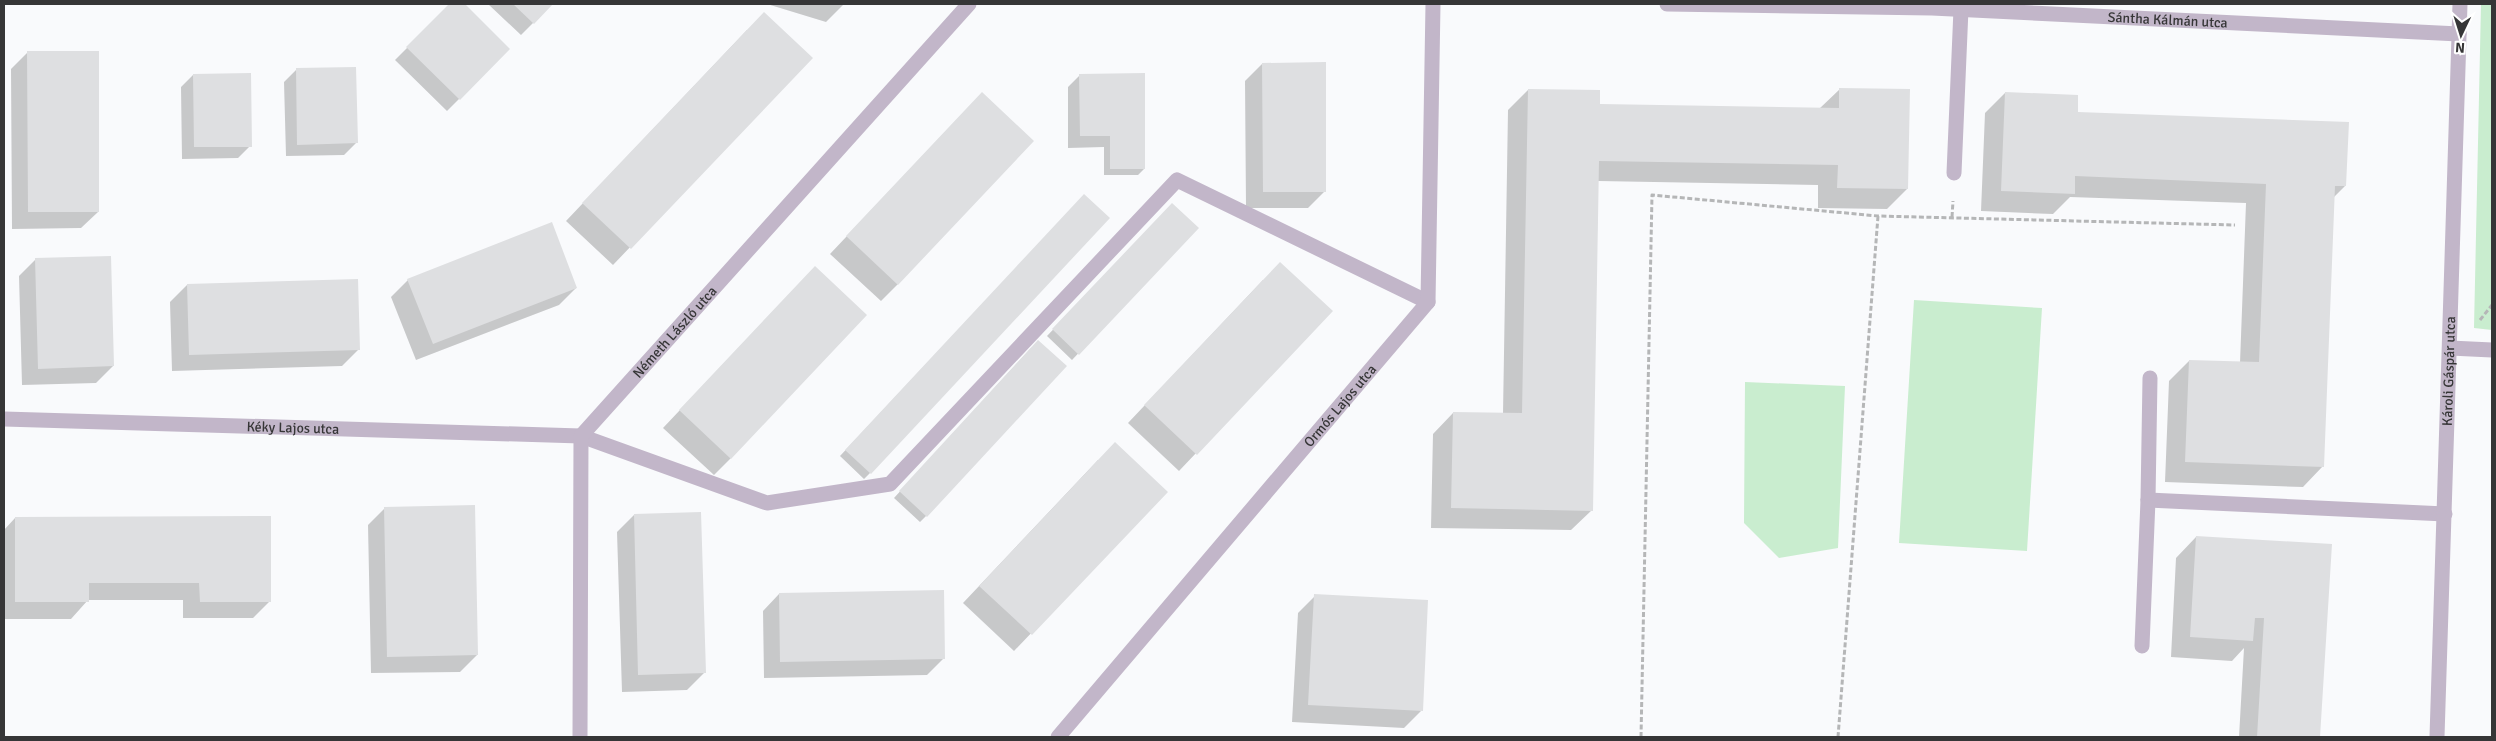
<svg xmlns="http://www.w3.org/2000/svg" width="2496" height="741" viewBox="0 0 2496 741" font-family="Signika,sans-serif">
<rect width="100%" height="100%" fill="#f9fafc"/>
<path fill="#c9edcf" d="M 2481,4 L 2492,4 L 2492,330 L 2474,328 Z
M 1914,300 L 2042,308 L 2027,551 L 1899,543 Z
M 1745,382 L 1845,386 L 1838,548 L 1779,558 L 1744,523 Z"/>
<path fill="#0003" d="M 451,4 L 464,4 L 509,49 L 447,111 L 395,60 Z
M 488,4 L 552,4 L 521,35 Z
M 767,4 L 844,4 L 826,22 Z
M 747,30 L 811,58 L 613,265 L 566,221 Z
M 28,52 L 98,212 L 81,228 L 12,229 L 11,69 Z
M 1262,64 L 1325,191 L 1308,208 L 1246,208 L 1245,81 Z
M 296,70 L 356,143 L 344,155 L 286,156 L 284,82 Z
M 193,75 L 250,146 L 238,158 L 182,159 L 181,87 Z
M 1080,75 L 1144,169 L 1138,175 L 1104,175 L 1104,147 L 1068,148 L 1068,87 Z
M 1840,89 L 1907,189 L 1887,209 L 1818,208 L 1818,185 L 1598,181 L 1592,510 L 1571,530 L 1431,528 L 1433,434 L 1453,413 L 1503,414 L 1508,110 L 1528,90 L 1599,105 L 1819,109 Z
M 2005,93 L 2345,186 L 2333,198 L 2323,466 L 2303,487 L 2165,482 L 2169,381 L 2189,361 L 2240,363 L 2246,203 L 2070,197 L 2053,214 L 1981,211 L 1985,113 Z
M 965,111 L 898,284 L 881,301 L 830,254 Z
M 1078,202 L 870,473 L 864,479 L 840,456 Z
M 1172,205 L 1197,228 L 1072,360 L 1047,336 Z
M 36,259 L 113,366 L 96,383 L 22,385 L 19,276 Z
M 408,280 L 576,288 L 559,305 L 416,360 L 391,297 Z
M 1263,280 L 1331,311 L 1179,471 L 1128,423 Z
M 187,285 L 359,349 L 342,366 L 172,371 L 170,302 Z
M 798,285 L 731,458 L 714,475 L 663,428 Z
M 1032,347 L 926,516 L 920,522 L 894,498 Z
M 1098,460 L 1166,492 L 1014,651 L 963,603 Z
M 385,508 L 477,655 L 460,672 L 371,673 L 368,525 Z
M 634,515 L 704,673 L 687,690 L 622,692 L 617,532 Z
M 15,518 L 270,601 L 253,618 L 183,618 L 183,600 L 88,600 L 71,619 L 4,619 L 4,530 Z
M 2196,537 L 2330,545 L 2319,737 L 2239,737 L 2244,648 L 2232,661 L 2171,657 L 2176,558 Z
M 779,594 L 944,658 L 927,675 L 764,678 L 763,611 Z
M 1315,596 L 1421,711 L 1404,728 L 1292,722 L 1298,613 Z"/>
<path fill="#dedfe1" d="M 449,4 L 465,4 L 510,49 L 460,100 L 406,47 Z
M 513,4 L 553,4 L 534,24 Z
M 764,12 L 813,58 L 631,249 L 582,203 Z
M 27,51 L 99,51 L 99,212 L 28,212 Z
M 1326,62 L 1326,192 L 1263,192 L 1262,63 Z
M 356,67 L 358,143 L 297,145 L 296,68 Z
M 251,73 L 252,147 L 194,147 L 193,74 Z
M 1145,73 L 1145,169 L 1110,169 L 1110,136 L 1080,136 L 1079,74 Z
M 1839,88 L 1910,89 L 1908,189 L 1837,188 L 1838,165 L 1599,161 L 1593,511 L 1451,508 L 1453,412 L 1522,413 L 1528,89 L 1600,90 L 1600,104 L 1839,108 Z
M 982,92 L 1034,141 L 898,285 L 846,236 Z
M 2005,92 L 2078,95 L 2078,112 L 2349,122 L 2346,186 L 2335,186 L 2324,467 L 2185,462 L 2189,360 L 2259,362 L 2266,184 L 2075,176 L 2075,194 L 2001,191 Z
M 1084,194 L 1110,218 L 871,474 L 845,450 Z
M 1172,203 L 1199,228 L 1079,355 L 1052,329 Z
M 552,222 L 577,288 L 433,344 L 407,279 Z
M 111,256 L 114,366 L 38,369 L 35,258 Z
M 1280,262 L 1333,311 L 1197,455 L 1144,405 Z
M 815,266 L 867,315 L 731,459 L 679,410 Z
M 358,279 L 360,350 L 189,355 L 187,284 Z
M 1038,340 L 1067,366 L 927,517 L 899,491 Z
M 1115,442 L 1168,492 L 1032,635 L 979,586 Z
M 475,505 L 478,655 L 387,657 L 384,507 Z
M 701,512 L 706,673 L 638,675 L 634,514 Z
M 271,516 L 271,602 L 200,602 L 199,583 L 89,583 L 89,602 L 15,602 L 15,517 Z
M 2196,536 L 2332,544 L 2320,737 L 2257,737 L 2264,618 L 2255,618 L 2253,641 L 2190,637 Z
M 944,590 L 945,659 L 780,662 L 779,593 Z
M 1314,594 L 1428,600 L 1423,711 L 1308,705 Z"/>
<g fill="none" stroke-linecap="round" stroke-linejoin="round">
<path stroke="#b5b6b7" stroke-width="3" stroke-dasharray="5 2.5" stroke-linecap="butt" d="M 1952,217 L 1953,201
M 2480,320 L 2492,305
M 1641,737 L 1652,195 L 1878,216 L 2235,225
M 1838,737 L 1878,216"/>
<g stroke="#c2b6c9" stroke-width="15">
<path id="s1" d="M 1667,4 L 1932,8 L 2459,34"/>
<path d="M 1954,173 L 1961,9"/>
<path d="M 2450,348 L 2492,350"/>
<path id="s2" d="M 4,419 L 581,436 L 767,503 L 890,484 L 1177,180 L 1428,302"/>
<path d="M 2148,500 L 2445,514"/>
<path d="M 2142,646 L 2148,500 L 2150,378"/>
<path id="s3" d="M 580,737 L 581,436 L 969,4"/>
<path id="s4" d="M 1058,737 L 1428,302 L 1433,4"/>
<path id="s5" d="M 2437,737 L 2460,4"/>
</g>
</g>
<g text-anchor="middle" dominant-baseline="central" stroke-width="4" stroke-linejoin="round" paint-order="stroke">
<g font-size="14" fill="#363637" stroke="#fff">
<text stroke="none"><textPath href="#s1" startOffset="501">Sántha Kálmán utca</textPath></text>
<text stroke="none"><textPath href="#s3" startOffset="441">Németh László utca</textPath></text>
<text stroke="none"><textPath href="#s5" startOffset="366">Károli Gáspár utca</textPath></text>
<text stroke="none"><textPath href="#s4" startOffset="435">Ormós Lajos utca</textPath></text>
<text stroke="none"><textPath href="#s2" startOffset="289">Kéky Lajos utca</textPath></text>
</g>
</g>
<rect width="2496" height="741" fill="none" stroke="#363637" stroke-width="10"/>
<g transform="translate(2461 35) rotate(184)" stroke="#ffffff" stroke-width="4" paint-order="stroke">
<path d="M0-4L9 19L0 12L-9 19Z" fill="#363637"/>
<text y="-8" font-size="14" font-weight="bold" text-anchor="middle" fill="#363637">N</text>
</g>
</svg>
